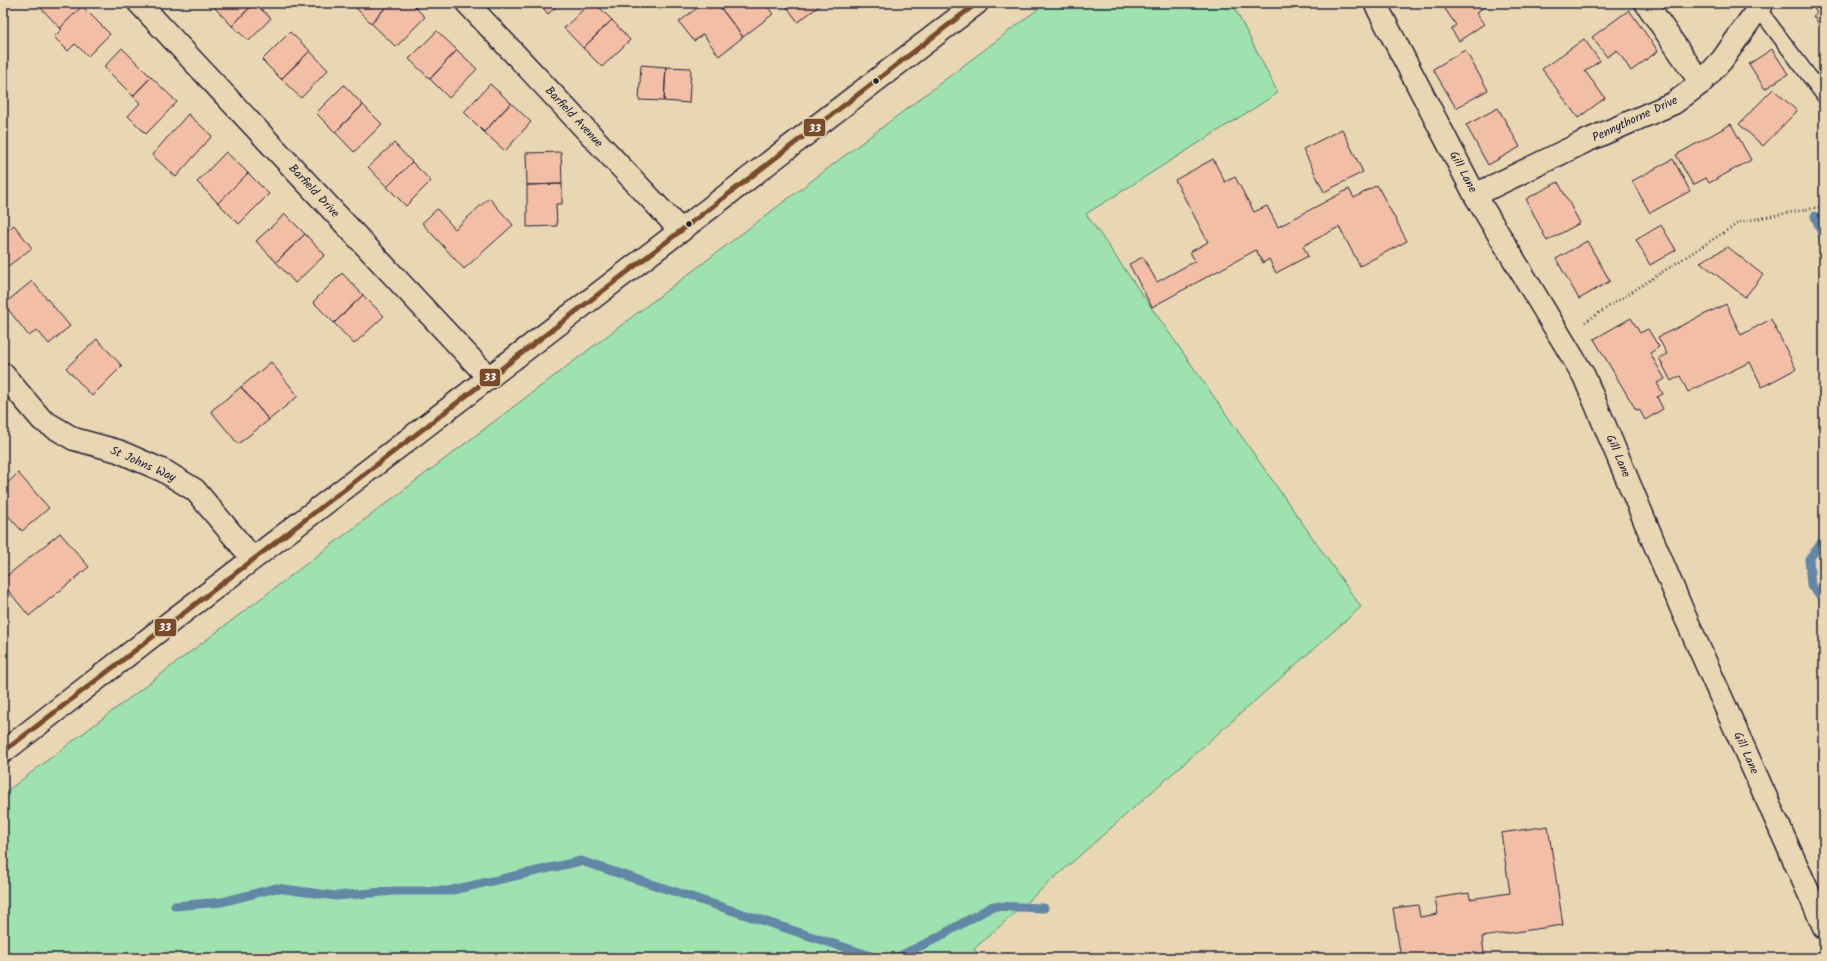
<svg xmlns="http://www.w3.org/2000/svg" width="1827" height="961" viewBox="0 0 1827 961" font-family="Kalam,sans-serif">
<rect width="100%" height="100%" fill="#e9d7b4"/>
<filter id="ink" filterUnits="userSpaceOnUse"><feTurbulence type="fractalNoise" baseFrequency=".025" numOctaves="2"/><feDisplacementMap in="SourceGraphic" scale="8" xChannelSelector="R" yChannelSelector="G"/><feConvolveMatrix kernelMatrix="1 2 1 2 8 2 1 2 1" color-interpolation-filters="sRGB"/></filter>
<g filter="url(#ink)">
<path fill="#9ee3af" stroke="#608275" d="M 1046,3 L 1232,3 L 1278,93 L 1086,214 L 1361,607 L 974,949 L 981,958 L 3,958 L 3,794 Z"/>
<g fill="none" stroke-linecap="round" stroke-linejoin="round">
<path stroke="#6387a7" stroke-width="9" d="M 1815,216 L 1824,239
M 1824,539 L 1809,559 L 1811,586 L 1824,599
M 175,906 L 222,902 L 276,888 L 336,896 L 395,891 L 448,891 L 581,861 L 877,958
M 895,958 L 933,940 L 993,906 L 1044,908"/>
</g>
<path fill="#f3bea6" stroke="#22223b" d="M 36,3 L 80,3 L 82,6 L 60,28 Z
M 214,3 L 254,3 L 232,26 L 212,5 Z
M 254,3 L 271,18 L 249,41 L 232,26 Z
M 351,3 L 390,3 L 371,23 Z
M 390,3 L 411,3 L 425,17 L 396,47 L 371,23 Z
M 539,3 L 560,3 L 548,14 Z
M 590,3 L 595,3 L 612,20 L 583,48 L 564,28 Z
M 703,3 L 717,3 L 743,37 L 719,56 L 703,34 L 694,41 L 679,22 Z
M 717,3 L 765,3 L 773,14 L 743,37 Z
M 784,3 L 823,3 L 798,22 Z
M 1441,3 L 1489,3 L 1476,13 L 1484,24 L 1459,41 L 1451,29 L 1456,25 Z
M 1678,3 L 1722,3 L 1721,6 Z
M 1810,3 L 1824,3 L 1824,30 L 1813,16 L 1817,13 Z
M 82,6 L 110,34 L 88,56 L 75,44 L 68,51 L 54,37 L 62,29 L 60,28 Z
M 1629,10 L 1658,51 L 1631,71 L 1617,50 L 1607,57 L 1592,37 Z
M 612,20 L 630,40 L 602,67 L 583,48 Z
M 437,31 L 457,50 L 430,79 L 409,59 Z
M 290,32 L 310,51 L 281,79 L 262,60 Z
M 1584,39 L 1600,61 L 1585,71 L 1605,98 L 1578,118 L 1542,69 Z
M 122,48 L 151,77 L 133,96 L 104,67 Z
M 1772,49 L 1788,74 L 1765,89 L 1749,64 Z
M 457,50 L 477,69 L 449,98 L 430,79 Z
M 1465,50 L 1488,90 L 1456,108 L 1433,69 Z
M 310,51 L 328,70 L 301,98 L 281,79 Z
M 641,65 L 666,67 L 664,101 L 639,100 Z
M 666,67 L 691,68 L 689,103 L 664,101 Z
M 151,77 L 177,102 L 146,134 L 128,116 L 140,103 L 133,96 Z
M 490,84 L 511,103 L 484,132 L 464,112 Z
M 344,85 L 363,105 L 335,132 L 316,113 Z
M 1773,89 L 1797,111 L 1763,146 L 1739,124 Z
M 511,103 L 531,122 L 505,151 L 484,132 Z
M 363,105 L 382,124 L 354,152 L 335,132 Z
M 1498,108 L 1520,147 L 1488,165 L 1466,125 Z
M 188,114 L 212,136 L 176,177 L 152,155 Z
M 1731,124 L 1751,160 L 1709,183 L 1706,178 L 1693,185 L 1676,155 Z
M 1342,129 L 1363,172 L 1324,192 L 1303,149 Z
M 394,143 L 412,162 L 387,187 L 368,167 Z
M 226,152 L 248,173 L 218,203 L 197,182 Z
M 561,152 L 562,184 L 527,185 L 526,153 Z
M 1213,159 L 1225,182 L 1235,177 L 1254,212 L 1267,206 L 1278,227 L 1349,189 L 1354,198 L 1377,185 L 1407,241 L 1360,266 L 1339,227 L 1303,246 L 1308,256 L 1276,273 L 1269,259 L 1263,263 L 1256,250 L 1152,307 L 1129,264 L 1143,257 L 1157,282 L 1195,261 L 1190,252 L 1208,242 L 1175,180 Z
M 1673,159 L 1690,191 L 1650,213 L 1632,181 Z
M 412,162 L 431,181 L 406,206 L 387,187 Z
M 248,173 L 269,194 L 239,224 L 218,203 Z
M 1558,182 L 1580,223 L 1547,241 L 1526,199 Z
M 562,184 L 562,204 L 556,204 L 557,226 L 527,227 L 527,185 Z
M 489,198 L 513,225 L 464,269 L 422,223 L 437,209 L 455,229 Z
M 285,214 L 305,234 L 276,262 L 256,241 Z
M 14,225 L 32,248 L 3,270 L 3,232 L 4,233 Z
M 1661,225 L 1676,250 L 1650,265 L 1636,240 Z
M 305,234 L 325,255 L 295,283 L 276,262 Z
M 1587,241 L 1610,281 L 1579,299 L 1556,259 Z
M 1728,247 L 1763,275 L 1745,297 L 1700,262 Z
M 342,273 L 363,295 L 334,323 L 313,302 Z
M 32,281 L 70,326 L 49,344 L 37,330 L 29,336 L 4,304 Z
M 363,295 L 384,316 L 354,344 L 334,323 Z
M 1726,304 L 1741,335 L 1771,319 L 1796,369 L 1762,387 L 1750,362 L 1688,392 L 1680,376 L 1671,381 L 1659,358 L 1667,354 L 1658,337 Z
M 1631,318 L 1640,333 L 1648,329 L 1659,347 L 1650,353 L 1665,379 L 1657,383 L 1663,394 L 1657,397 L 1663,409 L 1645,420 L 1639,409 L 1636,410 L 1594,339 Z
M 97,339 L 122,366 L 92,396 L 66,368 Z
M 271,362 L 298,396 L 269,420 L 241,387 Z
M 241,387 L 269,420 L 238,444 L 211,411 Z
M 18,473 L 49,508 L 22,531 L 3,510 L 3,487 Z
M 60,533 L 89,567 L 29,616 L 3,584 L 3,579 Z
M 1548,826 L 1563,925 L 1482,937 L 1484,954 L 1456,958 L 1401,958 L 1393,908 L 1418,905 L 1420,917 L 1438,914 L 1435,898 L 1469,893 L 1470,899 L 1510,893 L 1501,833 Z"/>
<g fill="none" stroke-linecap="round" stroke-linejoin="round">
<defs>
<path id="service" d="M 1758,8 L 1824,96"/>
<path id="minor" d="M 139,3 L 489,378
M 467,3 L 681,231
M 1375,3 L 1475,195 L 1584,376 L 1683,612 L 1824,927
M 1646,3 L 1701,83
M 1475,195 L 1584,142 L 1674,103 L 1701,83 L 1722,60 L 1762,3
M 3,374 L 42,420 L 74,439 L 118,451 L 164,471 L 195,490 L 252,558"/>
<path id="primary" d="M 3,752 C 326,500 653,253 977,3"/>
</defs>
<use href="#service" stroke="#22223b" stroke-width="17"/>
<use href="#minor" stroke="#22223b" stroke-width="25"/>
<use href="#primary" stroke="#22223b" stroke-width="25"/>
<path stroke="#22223b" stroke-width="2.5" stroke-dasharray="1 3" stroke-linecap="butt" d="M 1585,322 L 1740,222 L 1824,206"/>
<use href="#service" stroke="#e9d7b4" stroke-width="14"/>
<use href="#minor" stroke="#e9d7b4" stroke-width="22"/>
<use href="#primary" stroke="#e9d7b4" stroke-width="22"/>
<defs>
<path id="bus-1" d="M 3,752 L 977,3"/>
</defs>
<use href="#bus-1" stroke="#e9d7b4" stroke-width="8"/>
<use href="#bus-1" stroke="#7a4b2a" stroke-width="5"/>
</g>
</g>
<g fill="#22223b" stroke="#e9d7b4" stroke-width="1.5">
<circle cx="876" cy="81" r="3.5"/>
<circle cx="689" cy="224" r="3.5"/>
</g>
<g text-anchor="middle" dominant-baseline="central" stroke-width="3" stroke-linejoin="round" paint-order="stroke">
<g font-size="12" fill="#22223b" stroke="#e9d7b4">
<text transform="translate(574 117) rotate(47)">Barfield Avenue</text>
<text transform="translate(1635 119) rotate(-25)">Pennythorne Drive</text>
<text transform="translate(1463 172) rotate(62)">Gill Lane</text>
<text transform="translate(314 191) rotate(47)">Barfield Drive</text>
<text transform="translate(1618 456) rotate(67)">Gill Lane</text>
<text transform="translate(143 464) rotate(24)">St Johns Way</text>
<text transform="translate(1746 753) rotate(66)">Gill Lane</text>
</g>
</g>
<g stroke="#e9d7b4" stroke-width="1.5">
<rect x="803" y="118" width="23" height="19" rx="4" fill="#7a4b2a"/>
<rect x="479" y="368" width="22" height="19" rx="4" fill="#7a4b2a"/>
<rect x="154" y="618" width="23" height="19" rx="4" fill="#7a4b2a"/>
</g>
<g font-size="11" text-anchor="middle" font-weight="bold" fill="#fff">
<text x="815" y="132">33</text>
<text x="490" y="381">33</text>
<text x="165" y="631">33</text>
</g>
<rect width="1827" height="961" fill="none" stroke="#e9d7b4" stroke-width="16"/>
<rect x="8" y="8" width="1811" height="945" fill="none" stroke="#22223b" stroke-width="1.5" filter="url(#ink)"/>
</svg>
